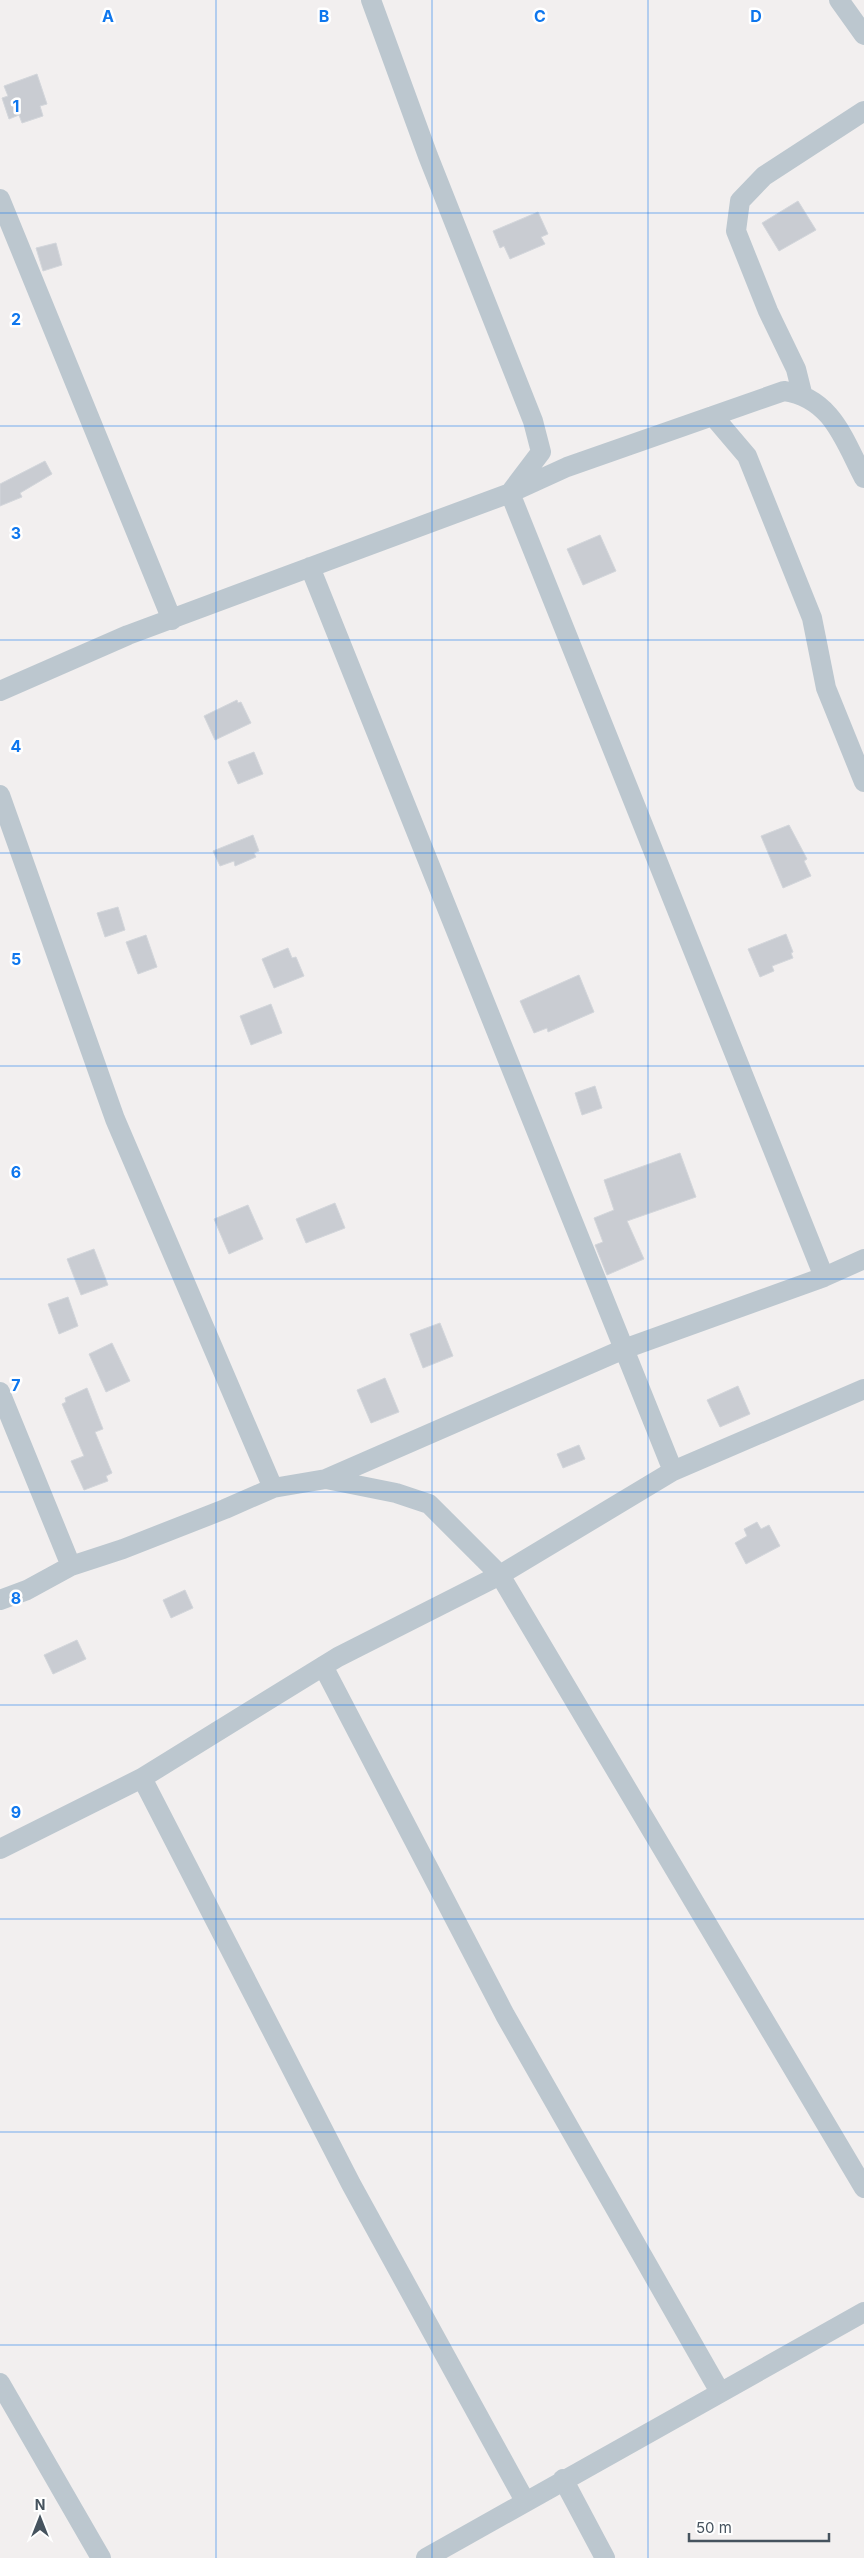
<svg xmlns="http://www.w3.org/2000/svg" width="864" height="2558" viewBox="0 0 864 2558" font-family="Inter,sans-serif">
<rect width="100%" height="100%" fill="#f2efef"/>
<path fill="#c9ccd2" stroke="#d3d6db" d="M 37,74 L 47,104 L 40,106 L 43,116 L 22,123 L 19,115 L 9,119 L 2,98 L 8,96 L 4,86 Z
M 798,201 L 816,230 L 779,251 L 762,223 Z
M 538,212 L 548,234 L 541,237 L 545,244 L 510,259 L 504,246 L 500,248 L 493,231 Z
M 56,243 L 62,265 L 43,271 L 36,248 Z
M 45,461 L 52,474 L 20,493 L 22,497 L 0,506 L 0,484 Z
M 600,535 L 616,571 L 583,585 L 567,549 Z
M 237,700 L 238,703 L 241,702 L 251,723 L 215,740 L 204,716 Z
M 254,752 L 263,774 L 238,784 L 228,762 Z
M 789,825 L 807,859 L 804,861 L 811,876 L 783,888 L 761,836 Z
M 253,835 L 259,851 L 254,853 L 256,857 L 235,866 L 234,861 L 220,866 L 213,851 Z
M 118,907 L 125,930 L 105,937 L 97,913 Z
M 786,934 L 793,952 L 791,953 L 793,958 L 772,966 L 774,971 L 760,977 L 748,949 Z
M 146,935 L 157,967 L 138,974 L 126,942 Z
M 288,948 L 292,958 L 296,957 L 304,976 L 274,988 L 262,959 Z
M 579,975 L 594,1012 L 548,1032 L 547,1028 L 534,1033 L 520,1001 Z
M 271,1004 L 282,1033 L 251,1045 L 240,1016 Z
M 595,1086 L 602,1108 L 582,1115 L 575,1093 Z
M 680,1153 L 696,1197 L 627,1221 L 644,1259 L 607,1275 L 595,1245 L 603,1242 L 594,1218 L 614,1210 L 604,1180 Z
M 335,1203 L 345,1228 L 306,1243 L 296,1219 Z
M 248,1205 L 263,1239 L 229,1254 L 214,1219 Z
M 94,1249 L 108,1285 L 81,1295 L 67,1259 Z
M 68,1297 L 78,1326 L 59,1334 L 48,1304 Z
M 440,1323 L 453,1356 L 423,1368 L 410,1334 Z
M 112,1343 L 130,1381 L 106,1392 L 89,1354 Z
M 385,1378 L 399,1412 L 371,1423 L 357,1390 Z
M 738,1386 L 750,1414 L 720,1427 L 707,1400 Z
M 87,1388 L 103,1429 L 95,1432 L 112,1473 L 106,1476 L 108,1481 L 84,1490 L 71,1461 L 84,1456 L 62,1404 L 66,1402 L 65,1398 Z
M 579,1445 L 585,1459 L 563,1468 L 557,1454 Z
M 757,1522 L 761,1529 L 769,1525 L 780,1546 L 746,1564 L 735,1543 L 747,1536 L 744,1529 Z
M 185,1590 L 193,1608 L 171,1618 L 163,1600 Z
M 77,1640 L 86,1659 L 53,1674 L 44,1655 Z"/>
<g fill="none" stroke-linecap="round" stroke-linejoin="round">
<path stroke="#bcc7cf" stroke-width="20" d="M 371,0 L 428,156 L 533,421 L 541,452 L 510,493 L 824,1277
M 839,0 L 864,35
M 0,199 L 172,620
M 802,393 L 796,369 L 768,311 L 736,231 L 740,201 L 764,176 L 864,111
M 713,416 L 747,456 L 812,618 L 826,688 L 864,782
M 310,567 L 673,1471
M 0,691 L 128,635 L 510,493 L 567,467 L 784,391 C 832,398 844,440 864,478
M 0,795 L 115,1119 L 273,1488
M 0,1392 L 71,1566 L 123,1549 L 225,1509 L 273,1488 L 326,1479 L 396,1493 L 429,1504 L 500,1575 L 864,2188
M 326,1479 L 624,1349 L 824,1277 L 864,1259
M 0,1600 L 27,1590 L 71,1566
M 323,1666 L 505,2015 L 720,2392
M 142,1778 L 351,2184 L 525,2501
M 0,1849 L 142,1778 L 338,1657 L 500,1575 L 673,1471 L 864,1389
M 0,2383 L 101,2558
M 563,2479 L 605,2558
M 426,2558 L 864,2312"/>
</g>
<path fill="none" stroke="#0e76ed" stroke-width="1" stroke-opacity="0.55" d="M 216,0 L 216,2558M 432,0 L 432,2558M 648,0 L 648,2558M 0,213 L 864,213M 0,426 L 864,426M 0,640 L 864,640M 0,853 L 864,853M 0,1066 L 864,1066M 0,1279 L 864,1279M 0,1492 L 864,1492M 0,1705 L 864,1705M 0,1919 L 864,1919M 0,2132 L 864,2132M 0,2345 L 864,2345"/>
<g font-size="16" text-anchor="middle" font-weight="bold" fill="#0e76ed" stroke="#fff" stroke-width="5" stroke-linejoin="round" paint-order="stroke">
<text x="108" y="22">A</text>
<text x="324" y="22">B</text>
<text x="540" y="22">C</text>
<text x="756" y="22">D</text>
<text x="16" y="112">1</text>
<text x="16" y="325">2</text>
<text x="16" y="539">3</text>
<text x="16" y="752">4</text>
<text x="16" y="965">5</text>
<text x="16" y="1178">6</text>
<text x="16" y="1391">7</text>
<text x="16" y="1604">8</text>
<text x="16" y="1818">9</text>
</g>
<g transform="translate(40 2518)" stroke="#ffffff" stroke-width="4" paint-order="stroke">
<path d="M0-4L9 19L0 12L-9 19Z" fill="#46535e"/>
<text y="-8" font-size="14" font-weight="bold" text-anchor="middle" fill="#46535e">N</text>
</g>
<path d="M689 2533v8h140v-8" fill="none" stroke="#46535e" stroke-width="2.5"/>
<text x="696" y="2533" font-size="15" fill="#46535e" stroke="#ffffff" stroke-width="4" paint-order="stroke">50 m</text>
</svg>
